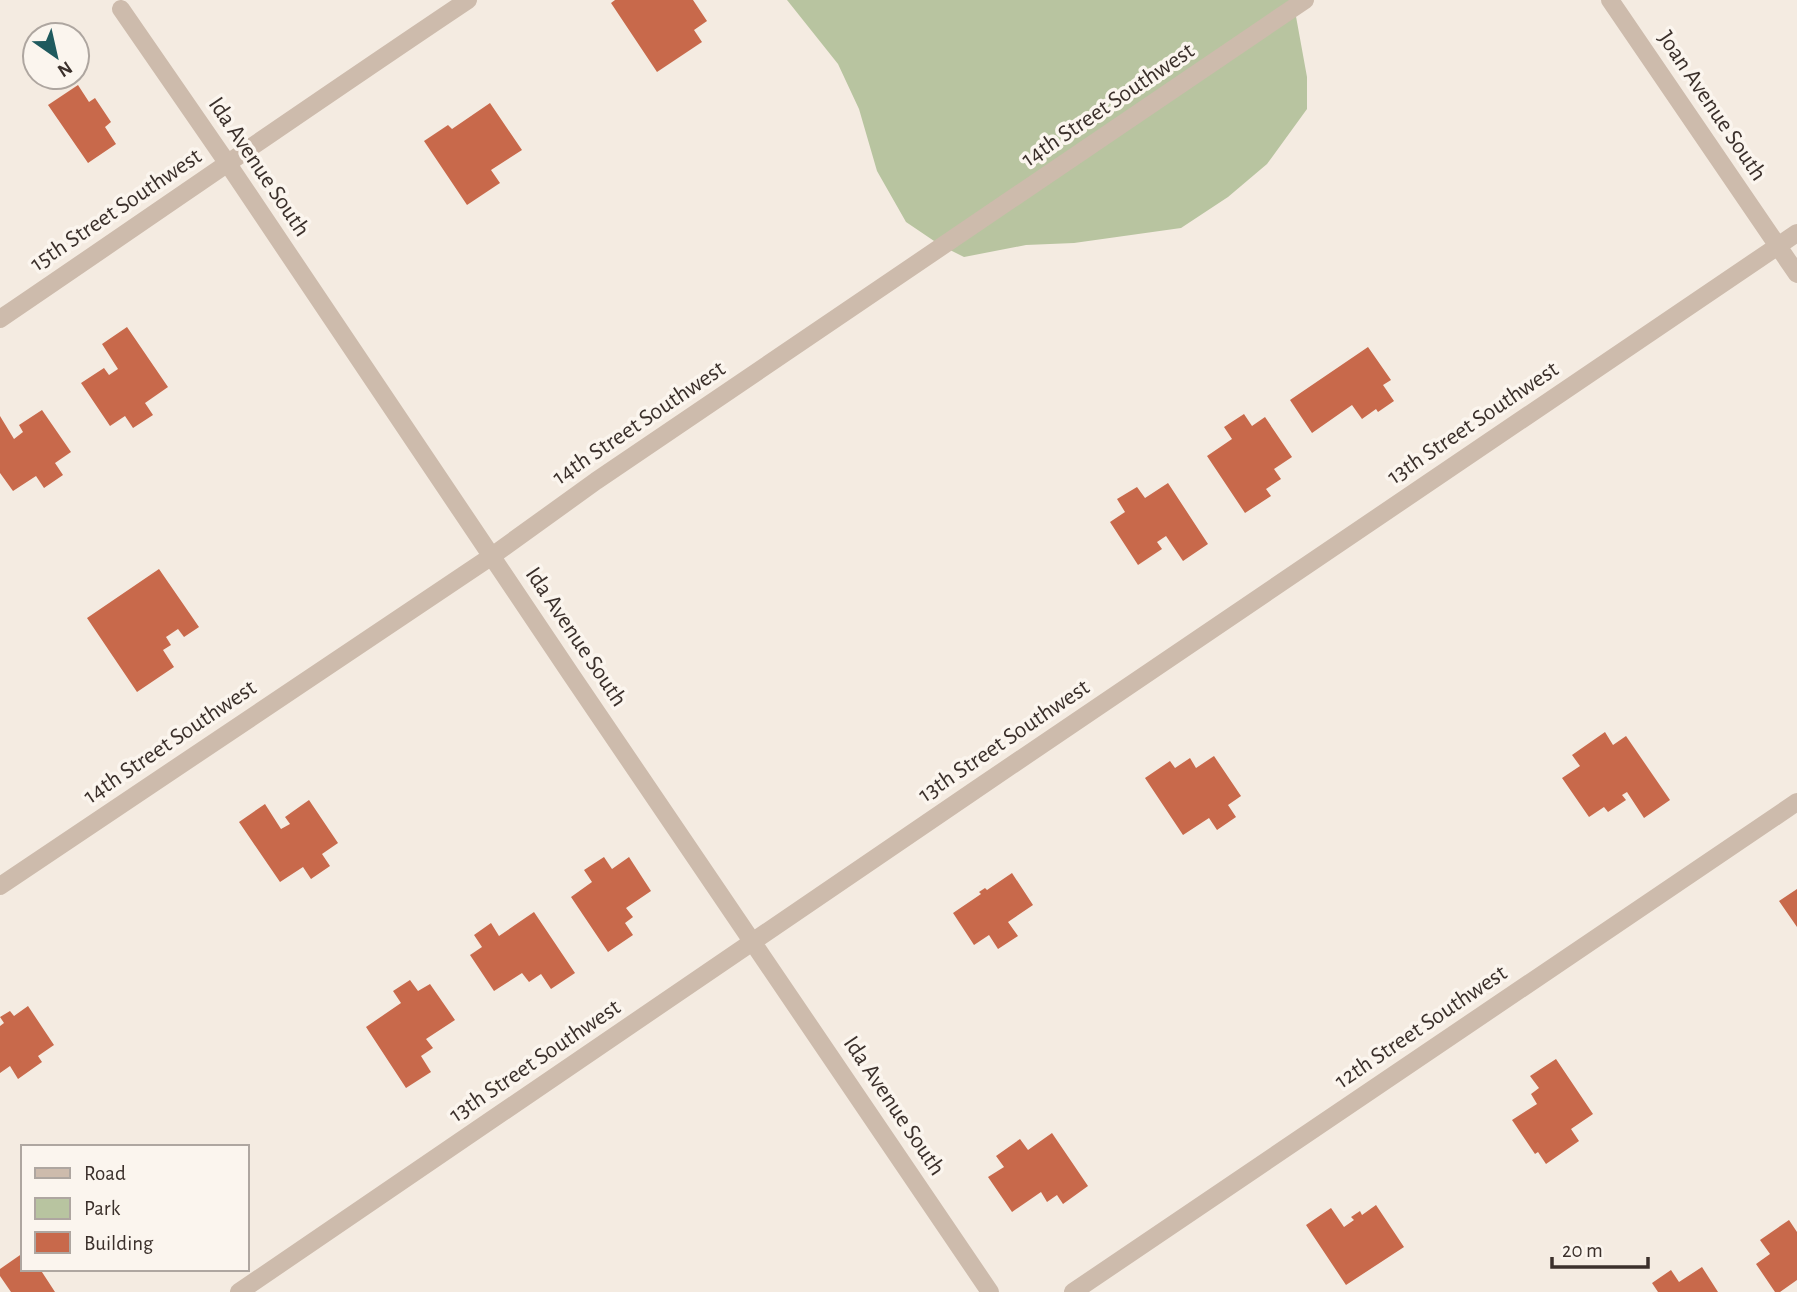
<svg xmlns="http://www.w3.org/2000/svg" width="1797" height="1292" viewBox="0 0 1797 1292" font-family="'Alegreya Sans',sans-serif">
<rect width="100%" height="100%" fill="#f4ebe1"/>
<path fill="#b8c4a0" d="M 787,0 L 1293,0 L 1307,77 L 1307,109 L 1267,164 L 1228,197 L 1181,228 L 1074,243 L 1026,245 L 964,257 L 940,245 L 906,222 L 877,171 L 859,109 L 838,64 Z"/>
<path fill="#c8694b" d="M 615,0 L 693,0 L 707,21 L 694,30 L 702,42 L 657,72 L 611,3 Z
M 78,85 L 89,102 L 95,98 L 111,122 L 105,127 L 116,144 L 88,163 L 48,105 Z
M 490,103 L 522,150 L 491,170 L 500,183 L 467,205 L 424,141 L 448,125 L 452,129 Z
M 127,327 L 168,387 L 145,403 L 153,415 L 133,428 L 125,416 L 110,426 L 81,383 L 104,368 L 109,375 L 118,369 L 102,344 Z
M 1368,347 L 1391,380 L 1383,385 L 1394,401 L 1378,412 L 1376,409 L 1362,419 L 1352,405 L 1312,433 L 1290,400 Z
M 42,410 L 71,452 L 55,463 L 63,475 L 44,488 L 36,476 L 13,491 L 0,473 L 0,416 L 14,439 L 23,432 L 19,425 Z
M 1244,414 L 1252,426 L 1265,417 L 1292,457 L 1274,469 L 1281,479 L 1266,489 L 1271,496 L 1245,513 L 1207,456 L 1232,439 L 1224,427 Z
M 1168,483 L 1208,544 L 1183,561 L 1166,536 L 1157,542 L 1162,549 L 1138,565 L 1110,522 L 1125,512 L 1117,499 L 1137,487 L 1145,498 Z
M 159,569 L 199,627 L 184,637 L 178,629 L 166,637 L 171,645 L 163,650 L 174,667 L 137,692 L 87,618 Z
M 1605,732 L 1613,745 L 1626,736 L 1670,800 L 1644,818 L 1627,792 L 1622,795 L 1626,800 L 1608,812 L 1604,807 L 1589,817 L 1562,778 L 1580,766 L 1572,755 Z
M 1214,756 L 1241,796 L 1228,805 L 1236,817 L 1217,830 L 1209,818 L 1183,835 L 1145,778 L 1170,761 L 1175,768 L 1190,758 L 1196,768 Z
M 309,800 L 338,843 L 322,854 L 330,866 L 311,879 L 303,867 L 280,882 L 239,822 L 265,804 L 281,829 L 290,824 L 285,817 Z
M 604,857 L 612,869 L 629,857 L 651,891 L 626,908 L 633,917 L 625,923 L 633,935 L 608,952 L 571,897 L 592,882 L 584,870 Z
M 1012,873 L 1033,905 L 1008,922 L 1018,936 L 998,949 L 989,935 L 974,945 L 953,913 L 981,894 L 979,892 L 985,888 L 987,890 Z
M 1797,889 L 1797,927 L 1779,901 Z
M 534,912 L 575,973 L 551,989 L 541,974 L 529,982 L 522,973 L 494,991 L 470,955 L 482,947 L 474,935 L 491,923 L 499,936 Z
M 410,980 L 418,991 L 430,984 L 455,1020 L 426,1039 L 433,1048 L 421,1056 L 431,1072 L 406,1088 L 366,1027 L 401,1003 L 393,991 Z
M 28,1006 L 54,1045 L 38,1056 L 42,1062 L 18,1079 L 10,1066 L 0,1073 L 0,1026 L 4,1023 L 0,1017 L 10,1011 L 14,1016 Z
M 1556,1059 L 1593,1114 L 1571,1129 L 1579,1141 L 1546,1164 L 1538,1152 L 1535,1154 L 1512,1120 L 1537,1104 L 1531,1094 L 1539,1088 L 1530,1076 Z
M 1052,1133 L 1088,1186 L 1063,1204 L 1057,1195 L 1047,1202 L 1041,1192 L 1012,1212 L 988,1177 L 1004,1167 L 996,1156 L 1020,1139 L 1028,1150 Z
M 1376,1205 L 1404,1247 L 1346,1285 L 1306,1225 L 1331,1208 L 1344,1227 L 1354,1220 L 1351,1217 L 1360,1211 L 1362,1215 Z
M 1789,1220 L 1797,1232 L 1797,1280 L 1780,1292 L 1775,1292 L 1756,1264 L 1770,1254 L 1760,1240 Z
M 23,1253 L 23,1269 L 40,1269 L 55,1292 L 11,1292 L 0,1276 L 0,1269 Z
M 1702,1267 L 1718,1292 L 1658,1292 L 1652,1283 L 1671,1270 L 1679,1282 Z"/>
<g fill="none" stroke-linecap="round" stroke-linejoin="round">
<path stroke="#cdbbac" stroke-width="18" d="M 1610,0 L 1797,274
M 121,9 L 228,164 L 570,673 L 990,1292
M 0,319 C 156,213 311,105 468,0
M 0,886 L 492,556 L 596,481 L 1305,0
M 239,1292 L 984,784 L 1797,233
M 1073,1292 L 1797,802"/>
</g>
<g text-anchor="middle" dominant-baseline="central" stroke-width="7" stroke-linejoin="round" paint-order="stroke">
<g font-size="24" fill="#3b302b" stroke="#fbf5ee">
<text transform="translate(1108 105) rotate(-34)">14th Street Southwest</text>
<text transform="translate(1712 106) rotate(56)">Joan Avenue South</text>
<text transform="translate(259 167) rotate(56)">Ida Avenue South</text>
<text transform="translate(116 210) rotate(-34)">15th Street Southwest</text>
<text transform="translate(639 423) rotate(-34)">14th Street Southwest</text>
<text transform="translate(1473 423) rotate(-34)">13th Street Southwest</text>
<text transform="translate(576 637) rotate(56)">Ida Avenue South</text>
<text transform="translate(1004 741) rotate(-34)">13th Street Southwest</text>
<text transform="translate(170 742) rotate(-34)">14th Street Southwest</text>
<text transform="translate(1421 1027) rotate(-34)">12th Street Southwest</text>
<text transform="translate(535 1061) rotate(-34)">13th Street Southwest</text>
<text transform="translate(894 1106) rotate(56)">Ida Avenue South</text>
</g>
</g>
<rect x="21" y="1145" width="228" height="126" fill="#fbf5ee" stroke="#aea6a0" stroke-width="2"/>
<rect x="35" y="1168" width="35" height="10" fill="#cdbbac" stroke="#aea6a0" stroke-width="2"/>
<text x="84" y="1180" font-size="21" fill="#3b302b">Road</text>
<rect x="35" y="1198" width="35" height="21" fill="#b8c4a0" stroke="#aea6a0" stroke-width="2"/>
<text x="84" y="1215" font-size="21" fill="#3b302b">Park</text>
<rect x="35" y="1232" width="35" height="21" fill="#c8694b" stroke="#aea6a0" stroke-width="2"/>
<text x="84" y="1250" font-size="21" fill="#3b302b">Building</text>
<g transform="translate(56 56) rotate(146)"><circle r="33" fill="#fbf5ee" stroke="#aea6a0" stroke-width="2"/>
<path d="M0-5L12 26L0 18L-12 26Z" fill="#1f5a5e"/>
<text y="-10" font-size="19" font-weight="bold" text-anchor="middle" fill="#3b302b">N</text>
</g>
<path d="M1552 1257v10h96v-10" fill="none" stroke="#3b302b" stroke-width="3.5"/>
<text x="1562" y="1257" font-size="21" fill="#3b302b" stroke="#fbf5ee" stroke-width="5" paint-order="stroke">20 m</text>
</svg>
